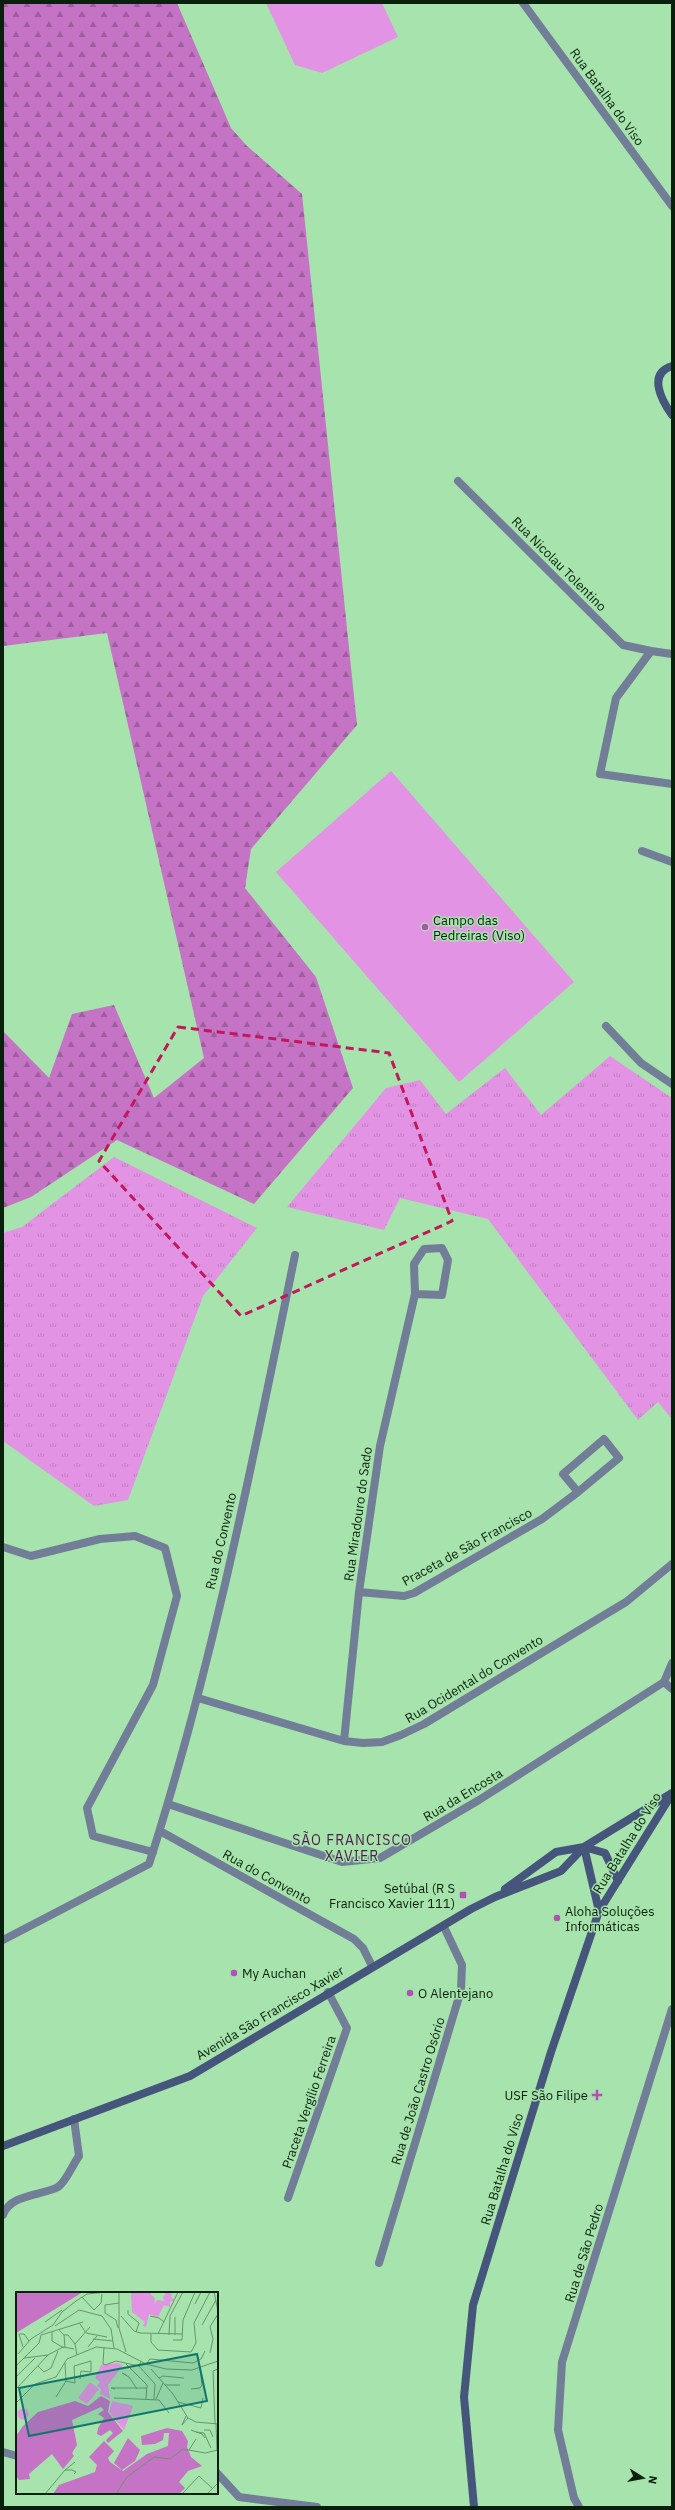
<svg xmlns="http://www.w3.org/2000/svg" width="675" height="2510" viewBox="0 0 675 2510" font-family="'IBM Plex Sans',sans-serif">
<defs>
<pattern id="grass-tufts" width="24" height="20" patternUnits="userSpaceOnUse"><rect width="24" height="20" fill="#e393e3"/><path d="M3 7l-1-3M5 7V3M7 7l1-3M15 17l-1-3M17 17v-4M19 17l1-3" fill="none" stroke="#c17ec2"/></pattern>
<pattern id="forest-firs" width="22" height="20" patternUnits="userSpaceOnUse"><rect width="22" height="20" fill="#c573c5"/><path d="M5 1l3.5 6h-7zM16 11l3.5 6h-7z" fill="#9e5e9e"/></pattern>
</defs>
<rect width="100%" height="100%" fill="#a7e3ac"/>
<path fill="url(#grass-tufts)" d="M 610,1056 L 672,1098 L 672,1419 L 658,1402 L 638,1420 L 488,1219 L 400,1198 L 384,1230 L 287,1207 L 386,1088 L 420,1080 L 446,1114 L 505,1068 L 541,1115 Z
M 114,1157 L 257,1228 L 203,1296 L 128,1500 L 94,1506 L 3,1441 L 3,1233 L 22,1227 Z"/>
<path fill="url(#forest-firs)" d="M 3,3 L 177,3 L 231,128 L 246,145 L 302,194 L 357,725 L 251,849 L 245,888 L 316,977 L 353,1088 L 254,1204 L 117,1140 L 31,1197 L 3,1208 L 3,1031 L 49,1078 L 72,1014 L 114,1005 L 154,1098 L 204,1058 L 107,633 L 3,646 Z"/>
<path fill="#e393e3" d="M 266,3 L 382,3 L 398,37 L 322,73 L 295,65 Z
M 391,771 L 574,982 L 459,1082 L 276,872 Z"/>
<g fill="none" stroke-linecap="round" stroke-linejoin="round">
<path stroke="#727d98" stroke-width="8" d="M 606,1026 L 641,1063 L 672,1084
M 3,1547 L 31,1556 L 100,1539 L 135,1536 L 165,1548 L 177,1596 L 153,1685 L 87,1808 L 93,1836 L 153,1852"/>
<path stroke="#727d98" stroke-width="8" d="M 523,3 L 672,206
M 458,481 L 623,645 L 651,651
M 672,654 L 651,651 L 616,698 L 600,774 L 672,784
M 642,851 L 672,862
M 359,1592 L 404,1596 L 414,1593 L 542,1519 L 578,1492 L 563,1474 L 604,1439 L 619,1458 L 578,1492
M 672,1663 L 664,1682 L 672,1689
M 198,1698 L 344,1741 L 363,1743 L 382,1742 L 401,1735 L 424,1724 L 606,1614 L 626,1602 L 672,1564
M 344,1741 L 359,1592 L 380,1446 L 415,1294 L 414,1264 L 424,1249 L 442,1248 L 448,1260 L 442,1295 L 415,1294
M 168,1804 L 342,1862 L 380,1858 L 479,1800 L 664,1682
M 160,1831 L 354,1939 L 363,1948 L 372,1966
M 3,1940 L 149,1864 C 213,1665 253,1459 295,1255
M 288,2198 L 347,2028 L 328,1992
M 3,2215 C 10,2194 41,2196 58,2187 C 66,2182 73,2164 79,2156 L 74,2119
M 379,2263 L 461,1990 L 462,1965 L 444,1927
M 3,2452 L 17,2456
M 217,2473 L 239,2497 L 317,2507
M 579,2507 L 574,2498 L 558,2430 L 562,2362 L 672,2009"/>
<path stroke="#45557b" stroke-width="8" d="M 672,366 C 647,374 662,401 672,415
M 584,1847 L 599,1911
M 505,1889 L 556,1852 L 584,1847 L 605,1853 L 618,1881
M 3,2146 L 190,2076 L 471,1909 L 495,1897 L 561,1871 L 584,1847 L 672,1793
M 474,2507 L 464,2397 L 473,2305 L 551,2052 L 599,1911 L 672,1794"/>
</g>
<path fill="none" stroke="#c2185b" stroke-width="3" stroke-dasharray="8 5" stroke-linejoin="round" d="M 178,1027 L 389,1053 L 452,1221 L 241,1316 L 99,1161 Z"/>
<g fill="#b34fb5" stroke="#a7e3ac" stroke-width="1.5">
<circle cx="425" cy="927" r="4"/>
<rect x="459" y="1891" width="8" height="8" rx="2"/>
<circle cx="557" cy="1918" r="4"/>
<circle cx="234" cy="1973" r="4"/>
<circle cx="410" cy="1993" r="4"/>
<path d="M595 2089h4v4h4v4h-4v4h-4v-4h-4v-4h4z"/>
</g>
<g text-anchor="middle" dominant-baseline="central" stroke-width="3" stroke-linejoin="round" paint-order="stroke">
<g font-size="13" fill="#09200c" stroke="#a7e3ac">
<text transform="translate(607 97) rotate(54)">Rua Batalha do Viso</text>
<text transform="translate(559 564) rotate(45)">Rua Nicolau Tolentino</text>
<text transform="translate(358 1514) rotate(-82)">Rua Miradouro do Sado</text>
<text transform="translate(221 1541) rotate(-77)">Rua do Convento</text>
<text transform="translate(467 1547) rotate(-29)">Praceta de São Francisco</text>
<text transform="translate(474 1679) rotate(-31)">Rua Ocidental do Convento</text>
<text transform="translate(463 1795) rotate(-31)">Rua da Encosta</text>
<text transform="translate(627 1843) rotate(-58)">Rua Batalha do Viso</text>
<text transform="translate(267 1877) rotate(29)">Rua do Convento</text>
<text transform="translate(270 2013) rotate(-31)">Avenida São Francisco Xavier</text>
<text transform="translate(418 2091) rotate(-73)">Rua de João Castro Osório</text>
<text transform="translate(309 2102) rotate(-71)">Praceta Vergílio Ferreira</text>
<text transform="translate(502 2169) rotate(-73)">Rua Batalha do Viso</text>
<text transform="translate(584 2253) rotate(-73)">Rua de São Pedro</text>
</g>
<g font-size="13" fill="#09200c" stroke="#a7e3ac" text-anchor="start">
<text x="433" y="920">Campo das<tspan x="433" dy="15">Pedreiras (Viso)</tspan></text>
<text x="455" y="1888" text-anchor="end">Setúbal (R S<tspan x="455" dy="15">Francisco Xavier 111)</tspan></text>
<text x="565" y="1911">Aloha Soluções<tspan x="565" dy="15">Informáticas</tspan></text>
<text x="242" y="1973">My Auchan</text>
<text x="418" y="1993">O Alentejano</text>
<text x="588" y="2095" text-anchor="end">USF São Filipe</text>
</g>
<g font-size="14" letter-spacing="1" fill="#4c1c4d" stroke="#a7e3ac">
<text x="352" y="1840">SÃO FRANCISCO<tspan x="352" dy="16">XAVIER</tspan></text>
</g>
</g>
<g transform="translate(16 2292)">
<rect width="202" height="202" fill="#a7e3ac"/>
<path d="M 115,0 L 133,0 L 139,7 L 138,12 L 141,8 L 149,9 L 147,6 L 150,0 L 156,2 L 155,5 L 159,8 L 154,10 L 154,15 L 148,13 L 142,25 L 133,22 L 130,35 L 127,34 L 129,30 L 116,20 ZM 101,71 L 107,73 L 92,93 L 94,107 L 84,102 L 85,97 L 81,94 L 84,90 L 79,86 L 85,73 ZM 96,109 L 117,114 L 108,138 L 93,120 Z" fill="#e393e3"/>
<path d="M 0,0 L 67,0 L 0,41 ZM 85,104 L 94,109 L 92,120 L 107,139 L 92,151 L 90,148 L 97,141 L 94,138 L 85,144 L 81,142 L 82,136 L 88,126 L 82,122 L 88,118 L 85,115 L 56,128 L 61,153 L 56,161 L 58,164 L 47,177 L 36,162 L 13,182 L 14,187 L 3,188 L 0,184 L 0,144 L 7,134 L 22,120 L 59,109 L 72,114 ZM 151,136 L 166,139 L 172,149 L 171,155 L 175,165 L 186,174 L 172,179 L 163,190 L 169,196 L 163,202 L 37,202 L 43,193 L 79,180 L 81,173 L 73,165 L 88,149 L 98,159 L 92,166 L 94,170 L 107,179 L 131,162 L 152,154 L 153,141 L 148,141 L 147,148 L 139,152 L 126,153 L 125,144 ZM 112,146 L 124,158 L 119,169 L 106,178 L 98,171 Z" fill="#c573c5"/>
<path d="M 74,90 L 83,97 L 71,112 L 62,106 ZM1.5 122a5.5 5.5 0 1 1 11 0a5.5 5.5 0 1 1-11 0Z" fill="#e393e3"/>
<path fill="none" stroke="#68956c" stroke-width="1" d="M 103,0 L 103,36 L 110,60M 198,0 L 202,19M 66,5 L 78,18 L 85,11 L 86,2M 179,12 L 185,0M 112,18 L 112,22 L 123,31 L 120,40M 89,21 L 100,28 L 102,36M 89,21 L 89,13 L 103,11M 105,24 L 118,39 L 124,41 L 166,42M 134,24 L 143,26 L 148,30M 29,30 L 46,18M 64,32 L 70,41 L 91,45M 186,33 L 200,8M 39,34 L 63,18 L 86,24 L 95,37 L 98,56M 42,37 L 48,43 L 49,56M 36,39 L 36,49 L 48,56M 135,42 L 135,50 L 142,58 L 175,60 L 180,51 L 178,31 L 194,0M 142,42 L 162,0M 25,43 L 67,30M 48,43 L 52,43 L 59,52M 153,43 L 154,24 L 167,0M 159,43 L 159,25M 77,47 L 97,49M 157,48 L 166,48 L 167,28 L 179,0M 7,55 L 3,42 L 8,42 L 13,49M 72,55 L 81,44M 88,55 L 87,72 L 89,73 L 100,69 L 123,74 L 125,69M 194,61 L 197,47 L 194,35 L 202,22M 2,62 L 15,47 L 37,33 L 46,20 L 60,9 L 71,2 L 91,0M 61,63 L 59,52 L 74,35M 8,66 L 32,63 L 47,55 L 58,57M 49,71 L 50,89 L 59,91 L 58,74 L 75,69 L 75,80 L 65,79 L 64,87M 110,72 L 131,93 L 130,107M 130,72 L 134,67 L 177,71 L 185,67 L 189,59M 0,74 L 23,51 L 25,43M 22,74 L 28,80 L 35,76 L 42,59M 123,74 L 139,92 L 138,107M 135,77 L 157,102 L 172,126 L 180,130 L 202,132M 110,83 L 106,81 L 113,85 L 121,97M 0,85 L 19,66M 143,86 L 147,84 L 168,86M 149,93 L 164,93M 0,97 L 32,63M 99,97 L 95,96 L 131,96M 175,97 L 184,96 L 186,93 L 184,76M 40,105 L 50,89M 98,106 L 143,108 L 153,121M 140,107 L 147,91M 162,110 L 185,116 L 187,106M 0,111 L 19,92 L 40,85 L 51,67 L 80,55 L 101,57 L 130,72 L 150,77 L 176,78 L 202,69M 170,124 L 166,133 L 172,126M 199,132 L 197,79 L 202,77M 200,132 L 201,159M 175,138 L 186,142 L 189,146M 188,138 L 194,138 L 197,145M 180,140 L 188,141 L 195,156M 173,158 L 180,147M 49,178 L 59,170M 29,202 L 49,178 L 56,178 L 60,180 L 58,182M 100,202 L 111,185 L 138,165 L 154,167 L 167,157 L 189,161 L 202,158M 166,202 L 183,184 L 196,196M 191,202 L 202,191"/>
<path fill="#0f766e" fill-opacity="0.15" stroke="#0f766e" stroke-width="2" d="M 181,62 L 191,109 L 13,144 L 3,96 Z"/>
<rect width="202" height="202" fill="none" stroke="#09200c" stroke-width="2"/>
</g>
<rect width="675" height="2510" fill="none" stroke="#09200c" stroke-width="8"/>
<g transform="translate(643 2478) rotate(101)" stroke="#a7e3ac" stroke-width="3" paint-order="stroke">
<path d="M0-3L7 15L0 10L-7 15Z" fill="#09200c"/>
<text y="-6" font-size="11" font-weight="bold" text-anchor="middle" fill="#09200c">N</text>
</g>
</svg>
